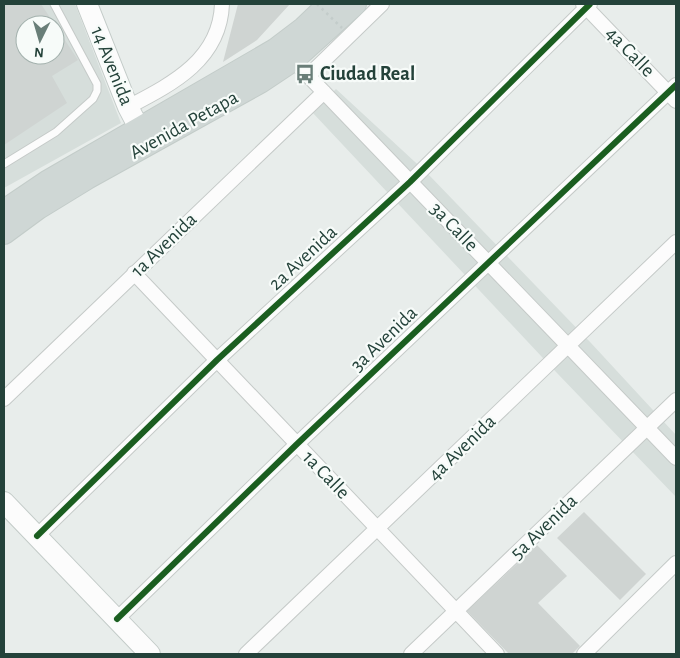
<svg xmlns="http://www.w3.org/2000/svg" width="680" height="658" viewBox="0 0 680 658" font-family="'Alegreya Sans',sans-serif">
<rect width="100%" height="100%" fill="#e8edeb"/>
<path fill="#d6dedb" fill-rule="evenodd" d="M 4,4 L 75,4 L 121,123 L 4,188 ZM 25,25 L 55,25 L 55,55 L 25,55 Z
M 336,89 L 428,174 L 591,343 L 676,435 L 676,497 L 557,373 L 312,112 Z"/>
<path fill="#cfd4d2" d="M 4,4 L 41,4 L 55,25 L 25,25 L 25,55 L 55,55 L 55,25 L 78,60 L 52,76 L 67,103 L 4,145 Z
M 238,4 L 290,4 L 257,40 L 223,62 Z
M 584,512 L 646,574 L 620,600 L 557,538 Z
M 537,545 L 567,576 L 538,603 L 580,646 L 572,654 L 509,654 L 467,611 Z"/>
<g fill="none" stroke-linecap="round" stroke-linejoin="round">
<defs>
<path id="lane" d="M 4,164 L 56,132 L 93,99 L 97,91 L 97,84 L 54,4"/>
<path id="street" d="M 583,4 L 676,101
M 293,60 L 676,458
M 308,76 L 382,4
M 128,107 C 172,84 220,60 222,4
M 134,273 L 497,654
M 4,399 L 324,92
M 37,536 L 217,360 L 410,182 L 590,4
M 117,619 L 296,445 L 676,85
M 246,654 L 676,242
M 411,654 L 676,400
M 584,654 L 676,563"/>
<path id="secondary" d="M 87,4 L 128,107 L 139,128
M 4,502 L 150,654"/>
<path id="primary" d="M 4,211 L 47,182 L 275,50 L 304,28 L 329,4
M 4,233 L 38,208 L 87,178 L 260,82 L 293,60 L 355,4"/>
</defs>
<use href="#lane" stroke="#c5cac8" stroke-width="9"/>
<use href="#street" stroke="#c5cac8" stroke-width="16"/>
<use href="#secondary" stroke="#c3cbc8" stroke-width="22"/>
<use href="#primary" stroke="#c3ccc9" stroke-width="24"/>
<use href="#lane" stroke="#fcfcfc" stroke-width="7"/>
<use href="#street" stroke="#fcfcfc" stroke-width="14"/>
<use href="#secondary" stroke="#fcfcfc" stroke-width="20"/>
<use href="#primary" stroke="#cfd7d5" stroke-width="22"/>
<path stroke="#c3ccca" stroke-width="2.5" stroke-dasharray="2.5 4" stroke-linecap="butt" d="M 317,4 L 342,28"/>
<defs>
<path id="cycleway" d="M 37,536 L 217,360 L 410,182 L 590,4
M 117,619 L 296,445 L 676,85"/>
</defs>
<use href="#cycleway" stroke="#f7fbf9" stroke-width="9"/>
<use href="#cycleway" stroke="#1b5e20" stroke-width="6"/>
</g>
<defs>
<symbol id="bus-bare" viewBox="-9 -9 18 18"><path d="M-5-6H5V4H4V6H2V4H-2V6H-4V4H-5ZM-3.5-4V0h7V-4ZM-3.5 1.2v1.5H-2V1.2ZM2 1.2v1.5H3.5V1.2Z" fill="#697e78" stroke="#f7fbf9" stroke-width="2.5" paint-order="stroke"/></symbol>
</defs>
<g fill-rule="evenodd">
<use href="#bus-bare" x="291" y="60" width="28" height="28"/>
</g>
<g text-anchor="middle" dominant-baseline="central" stroke-width="4.5" stroke-linejoin="round" paint-order="stroke">
<g font-size="20" fill="#24423a" stroke="#f7fbf9">
<text transform="translate(630 52) rotate(46)">4a Calle</text>
<text transform="translate(112 66) rotate(68)">14 Avenida</text>
<text transform="translate(184 125) rotate(-29)">Avenida Petapa</text>
<text transform="translate(454 227) rotate(46)">3a Calle</text>
<text transform="translate(164 245) rotate(-44)">1a Avenida</text>
<text transform="translate(303 258) rotate(-43)">2a Avenida</text>
<text transform="translate(384 339) rotate(-44)">3a Avenida</text>
<text transform="translate(462 448) rotate(-44)">4a Avenida</text>
<text transform="translate(326 475) rotate(46)">1a Calle</text>
<text transform="translate(544 527) rotate(-44)">5a Avenida</text>
</g>
<g font-size="20" font-weight="bold" fill="#24423a" stroke="#f7fbf9" text-anchor="start">
<text x="320" y="74">Ciudad Real</text>
</g>
</g>
<rect width="680" height="658" fill="none" stroke="#24423a" stroke-width="10"/>
<g transform="translate(40 40) rotate(185)"><circle r="24" fill="#f7fbf9" stroke="#a3b1ad"/>
<path d="M0-4L9 19L0 12L-9 19Z" fill="#697e78"/>
<text y="-8" font-size="14" font-weight="bold" text-anchor="middle" fill="#24423a">N</text>
</g>
</svg>
